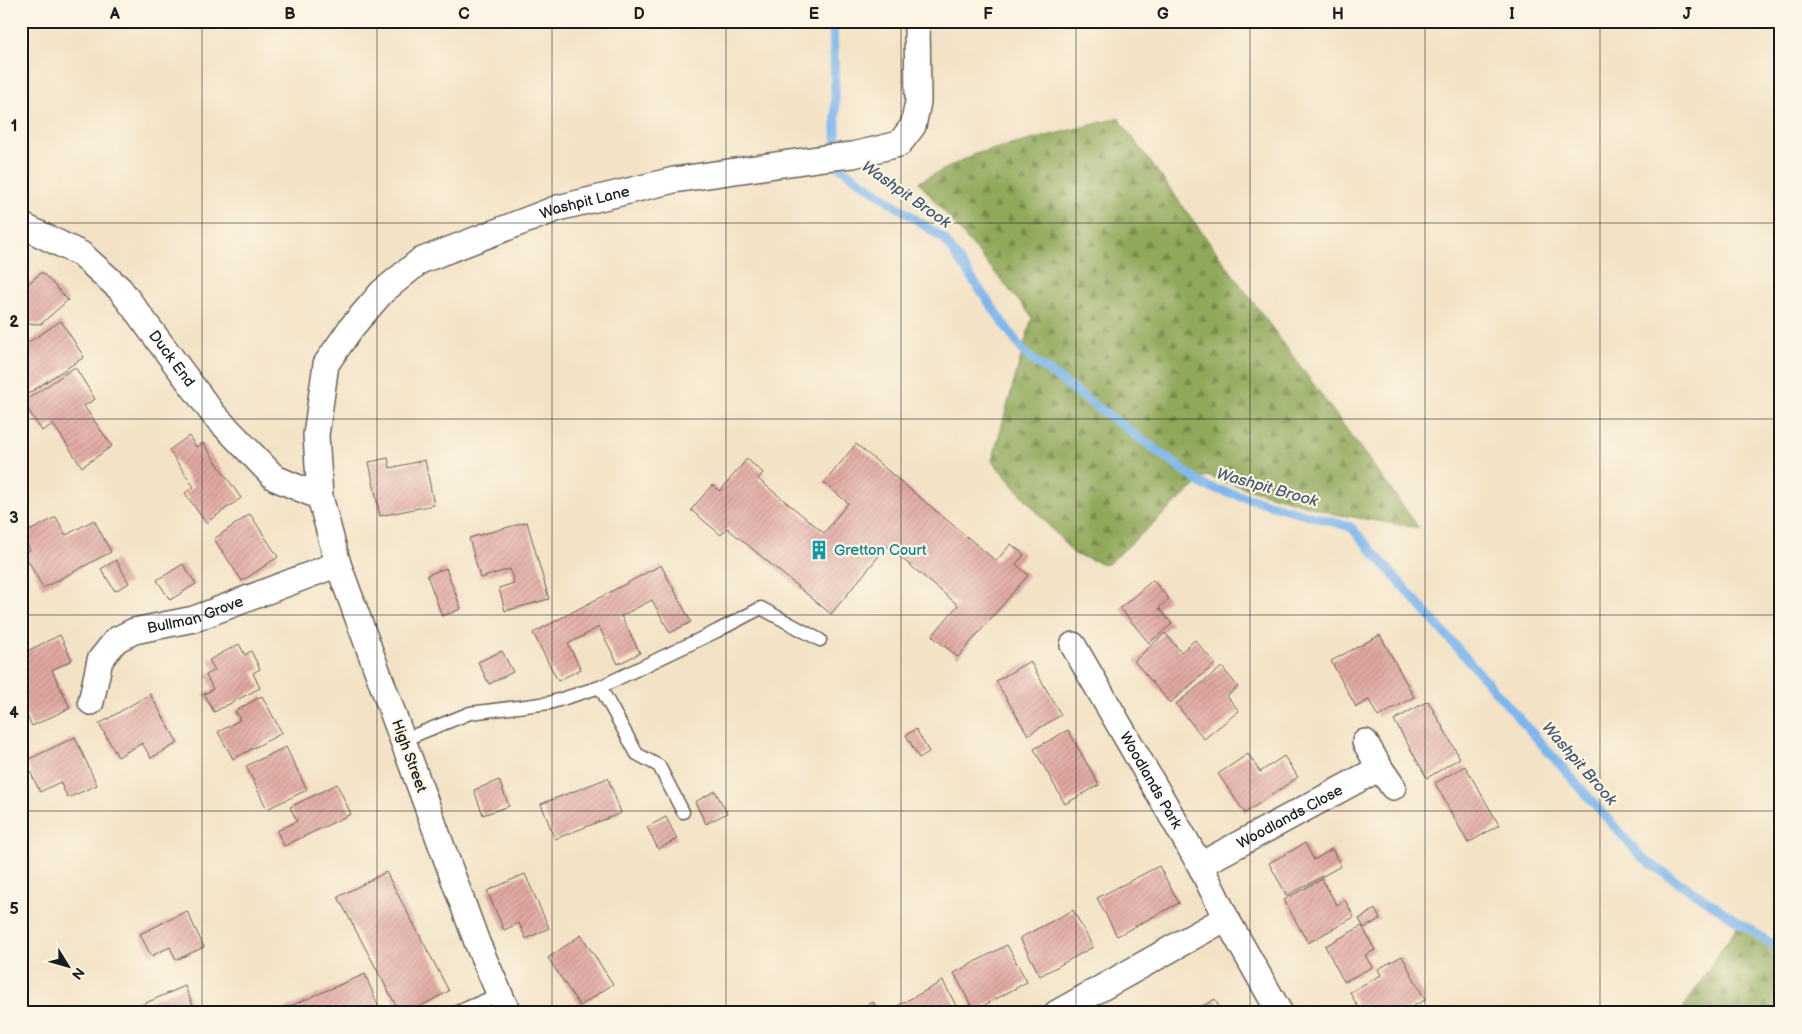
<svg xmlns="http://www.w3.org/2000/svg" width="1802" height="1034" viewBox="0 0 1802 1034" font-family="'Balsamiq Sans',sans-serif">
<defs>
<pattern id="forest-firs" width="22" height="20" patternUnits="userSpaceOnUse" patternTransform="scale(1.25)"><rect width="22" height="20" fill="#90a85a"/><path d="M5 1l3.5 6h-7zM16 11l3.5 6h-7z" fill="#75884a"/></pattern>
<pattern id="building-hatch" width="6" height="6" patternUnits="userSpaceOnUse" patternTransform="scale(1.25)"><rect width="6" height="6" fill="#e0a7a2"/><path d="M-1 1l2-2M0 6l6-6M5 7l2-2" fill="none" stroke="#c08f8b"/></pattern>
</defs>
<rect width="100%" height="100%" fill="#fcf5e5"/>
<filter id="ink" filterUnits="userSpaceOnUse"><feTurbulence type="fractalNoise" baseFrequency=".02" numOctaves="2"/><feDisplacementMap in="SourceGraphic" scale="10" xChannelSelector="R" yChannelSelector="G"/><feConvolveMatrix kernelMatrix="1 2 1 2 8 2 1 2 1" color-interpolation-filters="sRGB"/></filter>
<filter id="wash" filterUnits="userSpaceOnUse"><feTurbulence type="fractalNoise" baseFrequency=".0096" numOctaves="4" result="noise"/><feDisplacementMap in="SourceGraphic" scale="20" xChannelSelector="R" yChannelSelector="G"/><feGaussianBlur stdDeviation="1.12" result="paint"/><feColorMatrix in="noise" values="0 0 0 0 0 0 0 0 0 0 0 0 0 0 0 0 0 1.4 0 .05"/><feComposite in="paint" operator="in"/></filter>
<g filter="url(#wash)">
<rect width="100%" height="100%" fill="#f3e2c5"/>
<path fill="url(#forest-firs)" stroke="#56623b" d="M 1118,118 L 1419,528 L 1335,514 L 1206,476 L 1107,565 L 1074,554 L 992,461 L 1032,317 L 919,182 L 975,154 Z
M 1739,923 L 1781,950 L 1781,1013 L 1680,1013 Z"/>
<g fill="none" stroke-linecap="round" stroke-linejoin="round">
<path stroke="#7cb6ed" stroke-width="9" d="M 833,21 L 837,165 L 944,239 L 1025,354 L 1205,486 L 1351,527 L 1642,858 L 1781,950"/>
</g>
<g id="blocks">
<path fill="url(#building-hatch)" d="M 42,272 L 68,300 L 41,324 L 21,323 L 21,277 L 28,277 L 28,284 Z
M 61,321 L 84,357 L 26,395 L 21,389 L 21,347 Z
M 75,367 L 95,399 L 84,406 L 112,446 L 82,467 L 53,424 L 42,431 L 23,402 Z
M 189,436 L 196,447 L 203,443 L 241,498 L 206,523 L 185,493 L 194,487 L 169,450 Z
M 856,444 L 996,561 L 1011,544 L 1024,555 L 1016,564 L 1028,575 L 958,657 L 932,636 L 958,605 L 887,546 L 831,614 L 727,528 L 721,535 L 691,510 L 712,485 L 720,491 L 747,459 L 763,473 L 758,479 L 824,533 L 848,503 L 824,483 Z
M 388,458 L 390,468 L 425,460 L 434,505 L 380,516 L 369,462 Z
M 250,514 L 278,557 L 242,581 L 214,539 Z
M 56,517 L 66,535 L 94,520 L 111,552 L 43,588 L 24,553 L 30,550 L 22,535 Z
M 527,522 L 549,599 L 505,611 L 499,588 L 514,583 L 510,569 L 480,578 L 469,538 Z
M 116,560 L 129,583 L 115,591 L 101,569 Z
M 183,564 L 196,584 L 170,600 L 157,580 Z
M 661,565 L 691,622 L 670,633 L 652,600 L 621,616 L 640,653 L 618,664 L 599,627 L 568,644 L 581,669 L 558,681 L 533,633 Z
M 446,568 L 461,609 L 442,616 L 427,575 Z
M 1153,580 L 1169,599 L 1159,608 L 1172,624 L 1149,643 L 1120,608 Z
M 1165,633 L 1181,652 L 1195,640 L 1215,664 L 1170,703 L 1134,661 Z
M 60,635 L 72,660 L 52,670 L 70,708 L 32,726 L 21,704 L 21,654 Z
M 1380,635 L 1414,697 L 1378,717 L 1369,700 L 1356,707 L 1331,661 Z
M 239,644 L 245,655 L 251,651 L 260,669 L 253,673 L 260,688 L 214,712 L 204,694 L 213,689 L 206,675 L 215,670 L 209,660 Z
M 502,651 L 513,672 L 489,684 L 478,662 Z
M 1030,661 L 1061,715 L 1028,735 L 996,681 Z
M 1222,667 L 1238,687 L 1227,696 L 1239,711 L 1204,739 L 1176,704 Z
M 150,694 L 178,743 L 151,758 L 142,743 L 118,757 L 99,724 Z
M 262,696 L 282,733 L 233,759 L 218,732 L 240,720 L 235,711 Z
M 1428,701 L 1460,758 L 1427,778 L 1394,720 Z
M 916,729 L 929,752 L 919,758 L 906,735 Z
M 1068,730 L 1099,785 L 1065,804 L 1034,749 Z
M 75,737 L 97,785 L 68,798 L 60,782 L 40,792 L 25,761 Z
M 286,747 L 307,790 L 267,809 L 246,766 Z
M 1248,754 L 1260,772 L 1284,756 L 1298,777 L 1245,813 L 1218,774 Z
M 1465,766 L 1499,825 L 1468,843 L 1435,783 Z
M 608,778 L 621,813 L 555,839 L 541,804 Z
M 499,780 L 509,806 L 483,815 L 474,790 Z
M 337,784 L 351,814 L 284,846 L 277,831 L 297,821 L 290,807 Z
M 715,791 L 727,813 L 706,824 L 695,802 Z
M 666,817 L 677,839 L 658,849 L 647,827 Z
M 1305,843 L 1314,860 L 1332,849 L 1341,866 L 1287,896 L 1269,863 Z
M 1159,866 L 1179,903 L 1117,936 L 1097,898 Z
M 386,872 L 449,991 L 408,1013 L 400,1013 L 338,897 Z
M 525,874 L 549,928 L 526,939 L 519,923 L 504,930 L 487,891 Z
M 1322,879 L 1337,905 L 1345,900 L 1354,917 L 1308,943 L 1284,900 Z
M 1375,909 L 1380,919 L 1364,928 L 1359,919 Z
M 1073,910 L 1093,947 L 1040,976 L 1020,938 Z
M 187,911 L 204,947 L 176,960 L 170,947 L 151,956 L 140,934 Z
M 1362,926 L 1375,950 L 1365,955 L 1372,967 L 1344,982 L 1325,946 Z
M 581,935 L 613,984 L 580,1006 L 548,958 Z
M 1007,945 L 1027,982 L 974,1011 L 954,973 Z
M 1402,956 L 1425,1000 L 1400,1013 L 1361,1013 L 1350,992 L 1381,975 L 1378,969 Z
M 365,974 L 381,1013 L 274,1013 Z
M 943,981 L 960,1013 L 892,1013 L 890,1010 Z
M 185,986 L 196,1013 L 145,1013 L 141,1005 Z
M 1215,999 L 1222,1013 L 1191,1013 Z
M 873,1002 L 879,1013 L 854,1013 Z"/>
</g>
</g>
<g filter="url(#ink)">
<use href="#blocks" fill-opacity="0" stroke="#676157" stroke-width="1"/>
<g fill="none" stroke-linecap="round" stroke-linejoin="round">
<defs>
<path id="lane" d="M 600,687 L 637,754 L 659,766 L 683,812
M 403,740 L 470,713 L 549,703 L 600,687 L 717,631 L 761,608 L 820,640
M 455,1013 L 500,994"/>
<g id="street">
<path id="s1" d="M 21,225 L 81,254 L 120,289 L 214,415 L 275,478 L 320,497"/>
<path id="s2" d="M 1073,645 L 1200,865 L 1226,918 L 1280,1013"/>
<path id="s3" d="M 91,702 L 100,660 L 116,640 L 134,631 L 194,619 L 338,564"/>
<path d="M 1365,742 L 1380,768 L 1393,787"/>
<path id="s4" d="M 1200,865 L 1380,768"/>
<path id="s5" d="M 508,1013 L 478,945 L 338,564 L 320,497 L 316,435 L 326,364 L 351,328 L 382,292 L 420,261 L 558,208 L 674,180 L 824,158 L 853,155 L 899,144 L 913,126 L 918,102 L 917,21"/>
<path d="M 1057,1013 L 1226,918"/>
</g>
</defs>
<use href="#lane" stroke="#676157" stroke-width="15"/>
<use href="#street" stroke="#676157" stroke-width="28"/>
<use href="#lane" stroke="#fff" stroke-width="12"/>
<use href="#street" stroke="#fff" stroke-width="25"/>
</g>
</g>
<path fill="none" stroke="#1c1c1c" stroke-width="1" stroke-opacity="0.55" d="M 202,21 L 202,1013M 377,21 L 377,1013M 552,21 L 552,1013M 726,21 L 726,1013M 901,21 L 901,1013M 1076,21 L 1076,1013M 1250,21 L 1250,1013M 1425,21 L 1425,1013M 1600,21 L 1600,1013M 21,223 L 1781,223M 21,419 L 1781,419M 21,615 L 1781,615M 21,811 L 1781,811"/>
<defs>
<symbol id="building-bare" viewBox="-9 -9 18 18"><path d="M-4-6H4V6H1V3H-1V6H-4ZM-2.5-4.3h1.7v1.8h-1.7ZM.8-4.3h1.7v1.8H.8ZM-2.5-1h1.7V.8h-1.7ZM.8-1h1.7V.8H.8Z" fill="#0f9aa8" stroke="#fcf5e5" stroke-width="2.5" paint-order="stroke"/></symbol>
</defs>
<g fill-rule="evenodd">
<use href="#building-bare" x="805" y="536" width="28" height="28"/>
</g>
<g text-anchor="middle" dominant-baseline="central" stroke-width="4.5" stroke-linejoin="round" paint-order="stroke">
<g font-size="15" fill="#1c1c1c" stroke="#fcf5e5">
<text stroke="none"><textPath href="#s5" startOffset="999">Washpit Lane</textPath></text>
<text stroke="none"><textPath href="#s1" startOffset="206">Duck End</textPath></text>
<text stroke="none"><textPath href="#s3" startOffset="152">Bullman Grove</textPath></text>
<text transform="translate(409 756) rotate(70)">High Street</text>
<text stroke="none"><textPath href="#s2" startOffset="156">Woodlands Park</textPath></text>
<text stroke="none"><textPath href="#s4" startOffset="102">Woodlands Close</textPath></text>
</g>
<g font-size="15" fill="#0d838f" stroke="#fcf5e5" text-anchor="start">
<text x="834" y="550">Gretton Court</text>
</g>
<g font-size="16" font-style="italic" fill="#425a70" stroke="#fcf5e5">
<text transform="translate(906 195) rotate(35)">Washpit Brook</text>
<text transform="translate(1267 488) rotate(16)">Washpit Brook</text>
<text transform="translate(1579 764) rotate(49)">Washpit Brook</text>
</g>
</g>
<rect width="1802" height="1034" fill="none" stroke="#fcf5e5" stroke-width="55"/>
<g transform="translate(68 966) rotate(127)" stroke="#fcf5e5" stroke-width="4" paint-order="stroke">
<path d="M0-4L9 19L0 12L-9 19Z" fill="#1c1c1c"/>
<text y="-8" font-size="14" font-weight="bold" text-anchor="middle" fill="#1c1c1c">N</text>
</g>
<rect x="28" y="28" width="1746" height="978" fill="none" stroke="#1c1c1c" stroke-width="2"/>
<g font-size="16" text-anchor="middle" font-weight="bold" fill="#1c1c1c">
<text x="115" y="19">A</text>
<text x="290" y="19">B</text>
<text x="464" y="19">C</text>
<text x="639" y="19">D</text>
<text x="814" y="19">E</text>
<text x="988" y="19">F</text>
<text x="1163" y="19">G</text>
<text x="1338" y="19">H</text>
<text x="1512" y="19">I</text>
<text x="1687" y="19">J</text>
<text x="14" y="131">1</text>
<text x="14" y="327">2</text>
<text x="14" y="523">3</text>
<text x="14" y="718">4</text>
<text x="14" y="914">5</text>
</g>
</svg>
